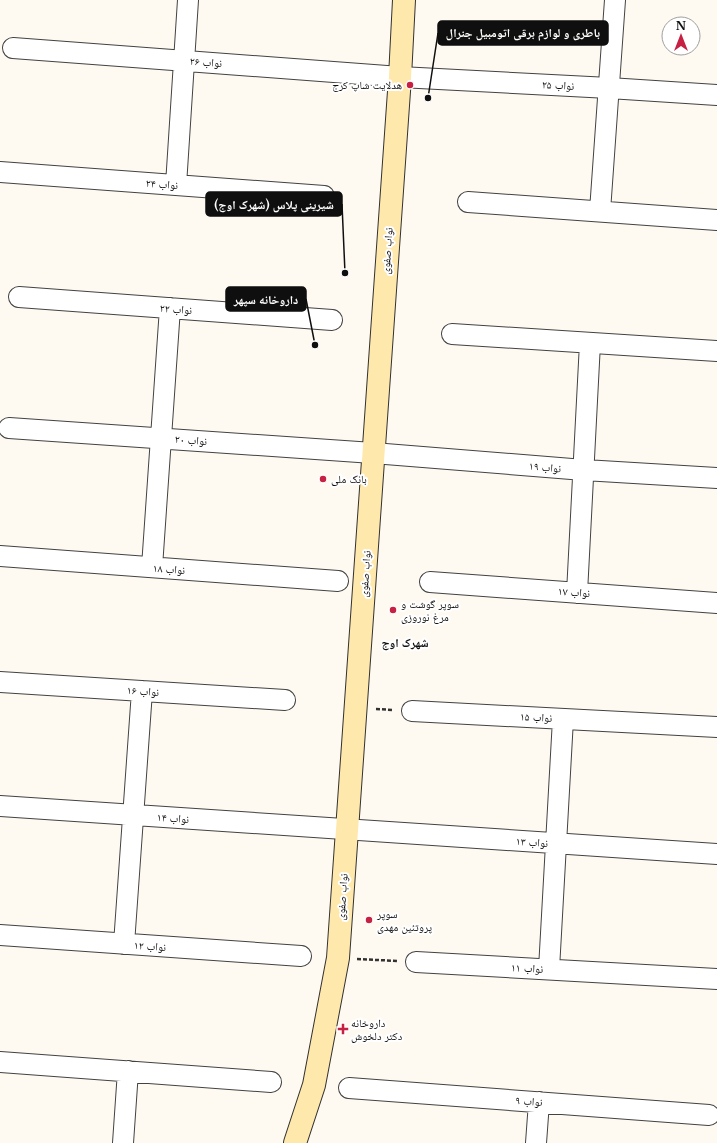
<svg xmlns="http://www.w3.org/2000/svg" width="717" height="1143" viewBox="0 0 717 1143" font-family="'Libre Baskerville','Noto Naskh Arabic',serif">
<rect width="100%" height="100%" fill="#fffaf1"/>
<g fill="none" stroke-linecap="round" stroke-linejoin="round">
<defs>
<path id="street" d="M 13,48 L 400,77 L 609,88 L 717,95
M 0,172 L 324,196
M 176,185 L 188,0
M 468,202 L 717,220
M 600,211 L 615,0
M 19,297 L 332,320
M 452,334 L 717,351
M 9,428 L 373,453 L 584,470 L 717,478
M 0,556 L 338,581
M 152,567 L 170,308
M 430,582 L 717,603
M 577,593 L 590,343
M 0,682 L 285,700
M 412,711 L 717,727
M 0,806 L 717,854
M 0,935 L 301,956
M 124,944 L 142,691
M 416,962 L 717,979
M 549,969 L 563,719
M 0,1062 L 271,1082
M 349,1088 L 709,1115
M 123,1143 L 128,1071
M 536,1143 L 539,1102"/>
<path id="secondary" d="M 295,1143 L 314,1085 L 338,958 L 400,77 L 404,0"/>
</defs>
<use href="#street" stroke="#424242" stroke-width="22"/>
<use href="#secondary" stroke="#313131" stroke-width="24"/>
<path stroke="#313131" stroke-width="2.5" stroke-dasharray="4 2" stroke-linecap="butt" d="M 376,709 L 393,710
M 357,959 L 398,961"/>
<use href="#street" stroke="#fff" stroke-width="20"/>
<use href="#secondary" stroke="#ffe8ac" stroke-width="22"/>
</g>
<g fill="#c62043" stroke="#fff" stroke-width="1.5">
<circle cx="410" cy="85" r="4"/>
<circle cx="323" cy="479" r="4"/>
<circle cx="393" cy="610" r="4"/>
<circle cx="369" cy="920" r="4"/>
<path d="M341 1023h4v4h4v4h-4v4h-4v-4h-4v-4h4z"/>
</g>
<g text-anchor="middle" dominant-baseline="central" stroke-width="4" stroke-linejoin="round" paint-order="stroke">
<g font-size="11" fill="#0f0f0f" stroke="#fff">
<text transform="translate(206 62) rotate(4)">نواب ۲۶</text>
<text transform="translate(558 85) rotate(3)">نواب ۲۵</text>
<text transform="translate(162 184) rotate(4)">نواب ۲۴</text>
<text transform="translate(387 251) rotate(-86)">نواب صفوی</text>
<text transform="translate(176 309) rotate(4)">نواب ۲۲</text>
<text transform="translate(191 440) rotate(4)">نواب ۲۰</text>
<text transform="translate(545 467) rotate(5)">نواب ۱۹</text>
<text transform="translate(169 569) rotate(4)">نواب ۱۸</text>
<text transform="translate(365 574) rotate(-86)">نواب صفوی</text>
<text transform="translate(574 592) rotate(4)">نواب ۱۷</text>
<text transform="translate(143 691) rotate(4)">نواب ۱۶</text>
<text transform="translate(536 717) rotate(3)">نواب ۱۵</text>
<text transform="translate(173 818) rotate(4)">نواب ۱۴</text>
<text transform="translate(532 842) rotate(4)">نواب ۱۳</text>
<text transform="translate(342 897) rotate(-86)">نواب صفوی</text>
<text transform="translate(150 946) rotate(4)">نواب ۱۲</text>
<text transform="translate(527 968) rotate(3)">نواب ۱۱</text>
<text transform="translate(529 1101) rotate(4)">نواب ۹</text>
</g>
<g font-size="11" fill="#0f0f0f" stroke="#fff" text-anchor="start">
<text x="402" y="85" text-anchor="end">هدلایت شاپ کرج</text>
<text x="331" y="479">بانک ملی</text>
<text x="401" y="604">سوپر گوشت و<tspan x="401" dy="13">مرغ نوروزی</tspan></text>
<text x="377" y="914">سوپر<tspan x="377" dy="13">پروتئین مهدی</tspan></text>
<text x="351" y="1023">داروخانه<tspan x="351" dy="13">دکتر دلخوش</tspan></text>
</g>
<g font-size="12" font-weight="bold" fill="#0f0f0f" stroke="#fff">
<text x="405" y="642">شهرک اوج</text>
</g>
</g>
<path fill="none" stroke="#0f0f0f" stroke-width="1.5" d="M428 98L438 33M345 273L342 204M315 345L306 299"/>
<g fill="#0f0f0f" stroke="#fff" stroke-width="1.5">
<circle cx="428" cy="98" r="4"/>
<circle cx="345" cy="273" r="4"/>
<circle cx="315" cy="345" r="4"/>
</g>
<g fill="#0f0f0f" stroke="#0f0f0f" stroke-width="1.5">
<rect x="438" y="21" width="170" height="24" rx="4"/>
<rect x="206" y="192" width="136" height="24" rx="4"/>
<rect x="226" y="287" width="80" height="24" rx="4"/>
</g>
<g font-size="12" text-anchor="middle" font-weight="bold" fill="#fff">
<text x="523" y="37">باطری و لوازم برقی اتومبیل جنرال</text>
<text x="274" y="209">شیرینی پلاس (شهرک اوج)</text>
<text x="266" y="304">داروخانه سپهر</text>
</g>
<g transform="translate(681 36)"><circle r="19" fill="#ffffff" stroke="#9f9f9f"/>
<path d="M0-3L7 15L0 10L-7 15Z" fill="#c62043"/>
<text y="-6" font-size="11" font-weight="bold" text-anchor="middle" fill="#0f0f0f">N</text>
</g>
</svg>
